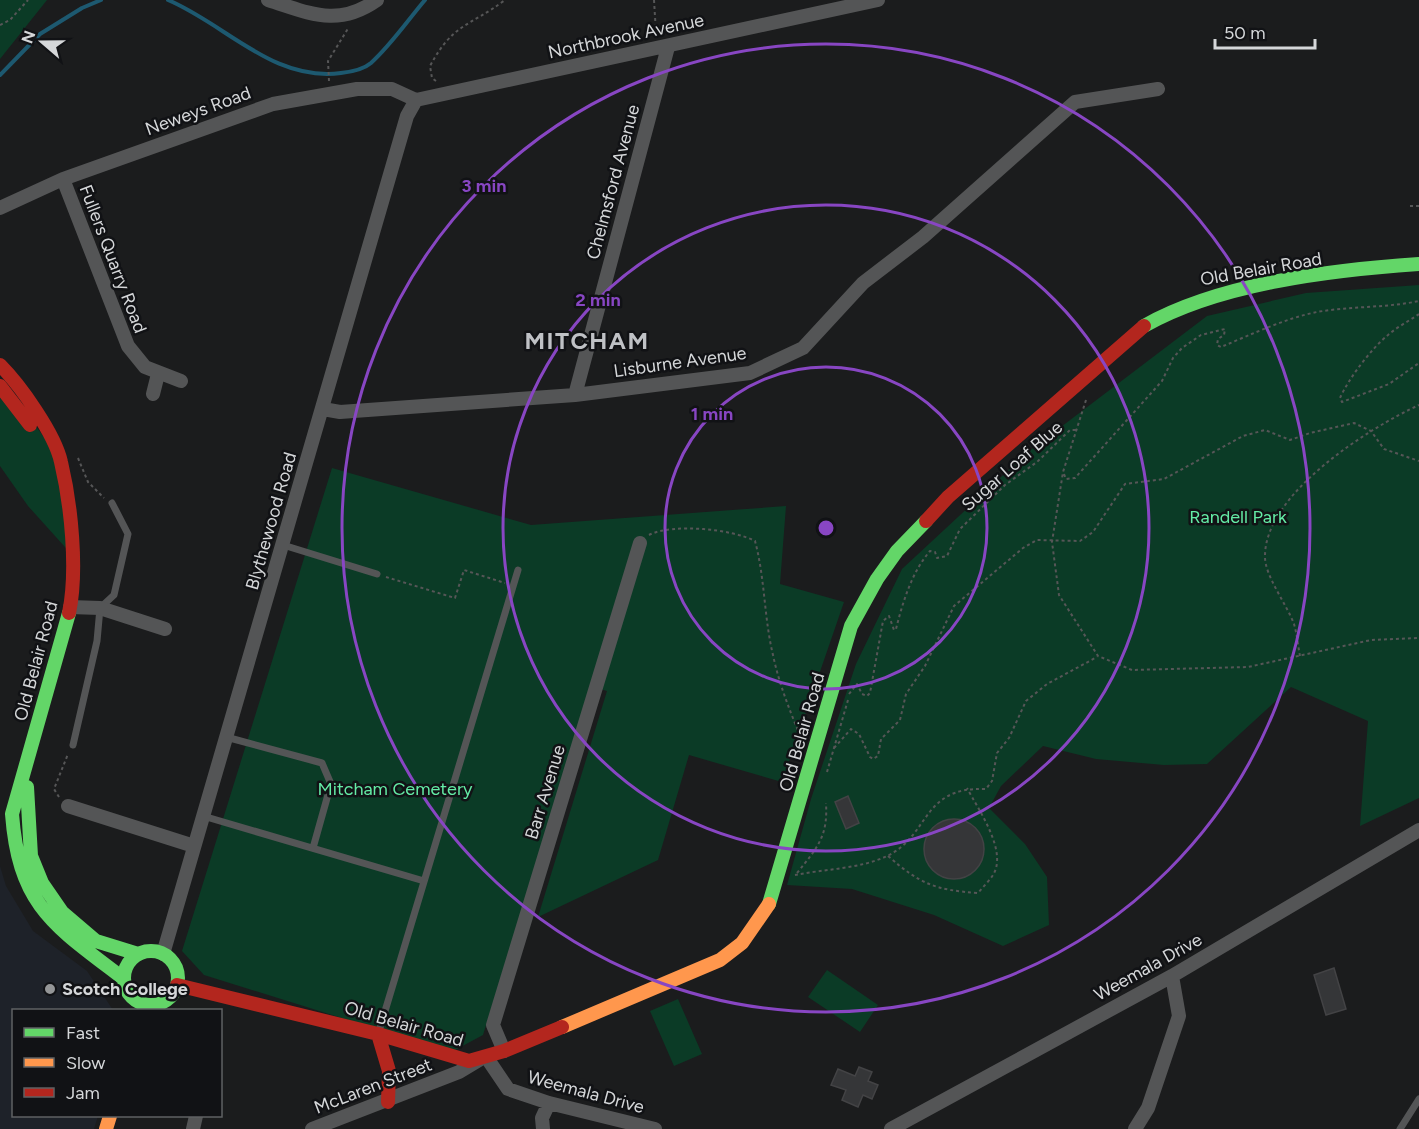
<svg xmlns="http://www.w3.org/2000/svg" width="1419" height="1129" viewBox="0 0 1419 1129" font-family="Figtree,sans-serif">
<rect width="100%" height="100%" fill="#1b1c1d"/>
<path fill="#1e2229" d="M 0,866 L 6,886 L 33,931 L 87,971 L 113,1010 L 14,1010 L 14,1116 L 98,1116 L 94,1129 L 0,1129 Z"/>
<path fill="#0b3b26" d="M 0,0 L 47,0 L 0,59 Z
M 1419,285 L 1419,798 L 1360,826 L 1368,721 L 1291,687 L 1207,764 L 1164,765 L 1096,759 L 1043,746 L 1001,786 L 989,808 L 1025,844 L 1047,877 L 1049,925 L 1003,946 L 934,915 L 852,889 L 787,885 L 811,799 L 856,664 L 902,569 L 1028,452 L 1207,316 L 1306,293 Z
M 0,378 L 61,460 L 74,557 L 28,506 L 0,466 Z
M 332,468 L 531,525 L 786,506 L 780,584 L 844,602 L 782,782 L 689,755 L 658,860 L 538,917 L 607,691 L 591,686 L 483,1035 L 455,1050 L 377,1029 L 204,975 L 182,951 Z
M 827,970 L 878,1005 L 860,1032 L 808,997 Z
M 678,999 L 702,1054 L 674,1066 L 650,1011 Z"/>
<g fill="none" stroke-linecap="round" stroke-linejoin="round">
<path stroke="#1d5970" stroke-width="4" d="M 168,0 C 227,25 273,82 341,73 C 350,72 364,69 371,63 C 391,45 408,20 425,0
M 0,75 L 40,34 L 82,8 L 101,0"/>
</g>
<path fill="#353638" stroke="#434345" stroke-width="1.5" d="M 848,796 L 859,823 L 846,829 L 835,802 Z
M924 849a30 30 0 1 1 60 0a30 30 0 1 1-60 0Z
M 1334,968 L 1346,1009 L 1326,1015 L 1314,975 Z
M 859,1067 L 872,1072 L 868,1081 L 878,1085 L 872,1099 L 863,1095 L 858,1107 L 842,1100 L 846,1090 L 831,1085 L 838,1069 L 855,1076 Z"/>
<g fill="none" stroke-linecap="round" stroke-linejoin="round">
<path stroke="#565657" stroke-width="2" stroke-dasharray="3 3" stroke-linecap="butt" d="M 654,0 L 656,33
M 0,25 L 10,20 L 28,0
M 329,81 L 328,61 L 349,27
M 436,81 L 432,78 L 430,66 C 453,23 469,27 505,0
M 1410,206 L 1419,206
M 1419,314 C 1409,321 1397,327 1388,335 C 1371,349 1349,378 1340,398 L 1342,402 L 1389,384 L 1419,363
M 1086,400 L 1063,472 L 1052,542 L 1059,595 L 1098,656 L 1132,670 L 1248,667 L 1371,640 L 1419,638
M 78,458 L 88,482 L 104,498
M 1064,474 L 1066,479 L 1075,478 L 1162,381 L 1173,358 L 1182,348 L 1201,335 L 1225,329 L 1224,335 L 1218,339 L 1217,345 L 1221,347 C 1250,335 1286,318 1317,312 C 1351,306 1386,308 1419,301
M 649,535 C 672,523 732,529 755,541 C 765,578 764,618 773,655 C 779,684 790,711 801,738
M 386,577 L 455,598 L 464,570 L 505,583
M 1300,656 C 1298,646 1297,634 1294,624 C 1287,605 1265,576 1265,557 C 1264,494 1369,428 1419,405
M 849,694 L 857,684 L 862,694 L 867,696 L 870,693 L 883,621 L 889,616 L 894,630 L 896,629 C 903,601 912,572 930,551 L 935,552 L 937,558 L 947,556 L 960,529 L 1005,485 L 1037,462 L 1070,430 L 1076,430
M 834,748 L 851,729 L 859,734 L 870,757 L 873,759 L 878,756 L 881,739 L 900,720 L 906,694 L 925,666 L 954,606 L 1023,548 L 1037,540 L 1080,541 L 1093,532 L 1125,484 L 1164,479 L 1243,436 L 1265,430 L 1290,440 L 1310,433 L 1354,423 L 1371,431 L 1384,449 L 1419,461
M 827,772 L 848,700
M 59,797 L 54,789 L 68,754
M 888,856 C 920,884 935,890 978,893 C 983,887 989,881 993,875 C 1008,851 978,809 967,788
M 797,873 C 818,847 828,836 826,803
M 795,875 C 824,869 860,869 887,856 C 930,836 921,786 986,789 L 992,781 L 997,753 L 1009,738 L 1026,701 L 1047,684 L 1097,657"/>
<path stroke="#545556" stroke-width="7" d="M 283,545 L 377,574
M 226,737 L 322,763 L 331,784 L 313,848
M 73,745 L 97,641 L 100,608 L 114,595 L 128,534 L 112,503
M 203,816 L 424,881
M 379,1031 L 518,570
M 1400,1129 L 1419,1099"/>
<path stroke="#545556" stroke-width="14" d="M 268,0 C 310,13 337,28 377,0
M 63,179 L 128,346 L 145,367 L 181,381
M 0,208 L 63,179 L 273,104 L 357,89 L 392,89 L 416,100
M 153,394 L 158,374
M 575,395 L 668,47
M 323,409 L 340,412 L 575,395 L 750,373 L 803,348 L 863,283 L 923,237 L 1075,102 L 1158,89
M 70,607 L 100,608 L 165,629
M 68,806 L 194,846
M 163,954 L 407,116 L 416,100 L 878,0
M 504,1051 L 493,1025 L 640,543
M 487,1058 L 508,1089 L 549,1103 L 655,1129
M 193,1129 L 196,1116
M 312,1129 L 459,1072 L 479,1060
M 543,1129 L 542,1118 L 549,1103
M 891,1129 L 1172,976 L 1419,830
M 1135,1129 L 1148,1108 L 1179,1016 L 1172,976"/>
<path stroke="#63d668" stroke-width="14" d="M 1144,326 C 1220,283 1332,270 1419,264
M 69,613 L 12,814 C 19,907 55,926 124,979
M 27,787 L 31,856 L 42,883 L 62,912 L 96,941 L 138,954
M 769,904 L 851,626 L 877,579 L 897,551 L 926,521
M124 978a27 27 0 1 1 54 0a27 27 0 1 1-54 0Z"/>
<path stroke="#ff974d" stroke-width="14" d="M 562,1027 L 720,960 L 742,943 L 769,904
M 106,1129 L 110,1116"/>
<path stroke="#b3261e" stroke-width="14" d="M 0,365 C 20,385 55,434 61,462 C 71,504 78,570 69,613
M 0,386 L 30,425
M 926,521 L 948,497 L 1144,326
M 177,985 L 378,1034 L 469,1061 L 504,1051 L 562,1027
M 378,1034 L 389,1071 L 388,1102"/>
</g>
<g fill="none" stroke="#8846c3" stroke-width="3">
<circle cx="826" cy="528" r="161"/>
<circle cx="826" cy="528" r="323"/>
<circle cx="826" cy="528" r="484"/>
</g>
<circle fill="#949697" stroke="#111215" stroke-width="2" cx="50" cy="989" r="6"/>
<g text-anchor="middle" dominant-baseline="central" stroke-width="5" stroke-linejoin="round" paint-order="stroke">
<g font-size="18" fill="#d5d7d9" stroke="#111215">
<text transform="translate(626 36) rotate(-12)">Northbrook Avenue</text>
<text transform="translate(198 111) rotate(-20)">Neweys Road</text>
<text transform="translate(613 182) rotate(-75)">Chelmsford Avenue</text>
<text transform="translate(113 259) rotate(69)">Fullers Quarry Road</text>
<text transform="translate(1261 269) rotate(-10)">Old Belair Road</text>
<text transform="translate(680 362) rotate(-8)">Lisburne Avenue</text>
<text transform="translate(1012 466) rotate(-41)">Sugar Loaf Blue</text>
<text transform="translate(271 521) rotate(-74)">Blythewood Road</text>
<text transform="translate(36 661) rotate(-75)">Old Belair Road</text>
<text transform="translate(802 732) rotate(-74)">Old Belair Road</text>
<text transform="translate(545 792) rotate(-73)">Barr Avenue</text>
<text transform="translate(1148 967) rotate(-29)">Weemala Drive</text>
<text transform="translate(404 1024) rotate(16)">Old Belair Road</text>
<text transform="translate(373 1086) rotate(-21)">McLaren Street</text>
<text transform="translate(586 1092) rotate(15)">Weemala Drive</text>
</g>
<g font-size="18" fill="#64eca6" stroke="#111215">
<text x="1238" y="517">Randell Park</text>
<text x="395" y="789">Mitcham Cemetery</text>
</g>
<g font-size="18" font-weight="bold" fill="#d5d7d9" stroke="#111215" text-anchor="start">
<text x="62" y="989">Scotch College</text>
</g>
<g font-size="24" font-weight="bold" letter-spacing="1.5" fill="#bfc1c5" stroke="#111215">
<text x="587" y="340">MITCHAM</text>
</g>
</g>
<circle cx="826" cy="528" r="9" fill="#8846c3" stroke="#111215" stroke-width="3"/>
<g font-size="18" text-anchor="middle" font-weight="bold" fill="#8846c3" stroke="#111215" stroke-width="5" stroke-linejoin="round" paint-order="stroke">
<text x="484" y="192">3 min</text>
<text x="598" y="306">2 min</text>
<text x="712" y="420">1 min</text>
</g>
<rect x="12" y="1009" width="210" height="108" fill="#111215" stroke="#5f6163" stroke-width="1.5"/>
<rect x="24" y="1028" width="30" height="9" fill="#63d668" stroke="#5f6163" stroke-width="1.5"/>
<text x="66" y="1039" font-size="18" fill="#d5d7d9">Fast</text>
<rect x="24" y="1058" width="30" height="9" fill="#ff974d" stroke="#5f6163" stroke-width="1.5"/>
<text x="66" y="1069" font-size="18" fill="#d5d7d9">Slow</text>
<rect x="24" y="1088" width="30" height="9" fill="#b3261e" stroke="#5f6163" stroke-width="1.5"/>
<text x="66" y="1099" font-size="18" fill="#d5d7d9">Jam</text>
<g transform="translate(42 42) rotate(290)" stroke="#111215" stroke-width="4.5" paint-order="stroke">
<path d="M0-4.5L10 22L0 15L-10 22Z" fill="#d5d7d9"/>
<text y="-9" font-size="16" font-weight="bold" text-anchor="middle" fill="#d5d7d9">N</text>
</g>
<path d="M1215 39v9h100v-9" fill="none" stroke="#d5d7d9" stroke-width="3"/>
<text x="1224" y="39" font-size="18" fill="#d5d7d9" stroke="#111215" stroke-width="4.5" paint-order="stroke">50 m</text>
</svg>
